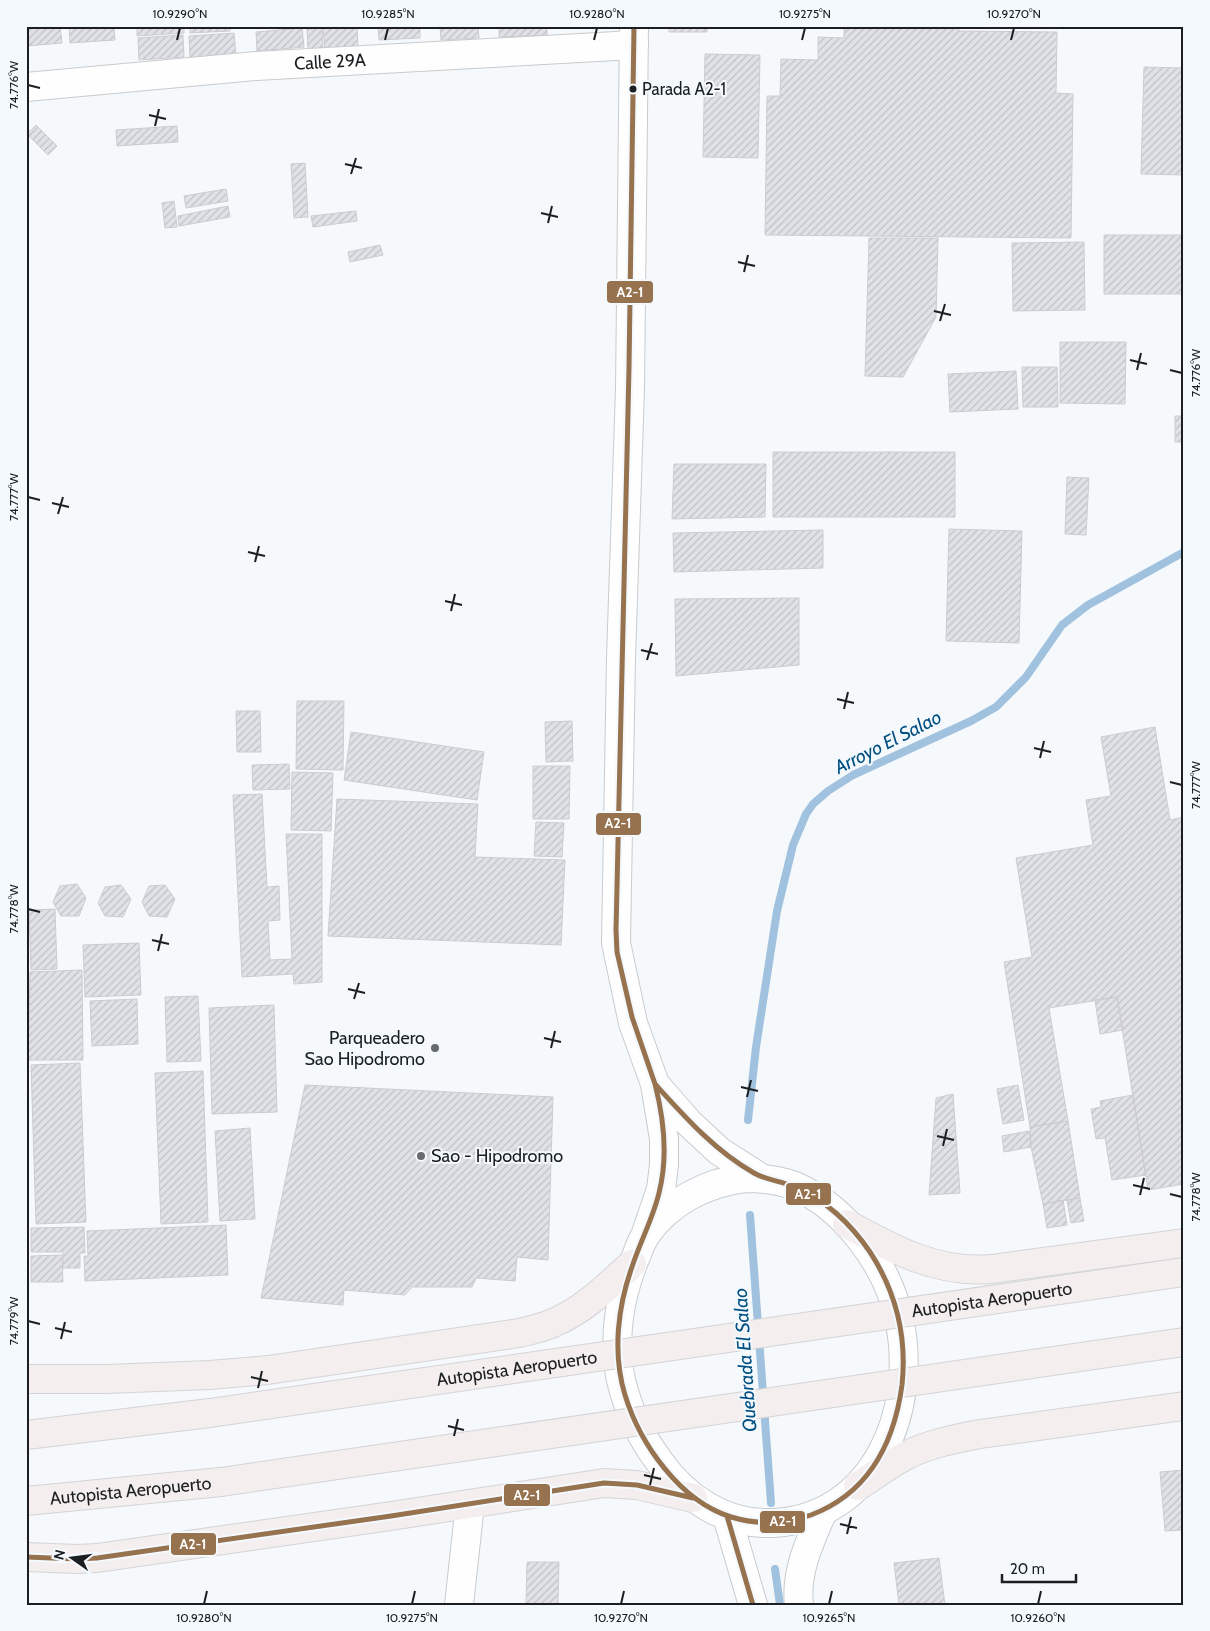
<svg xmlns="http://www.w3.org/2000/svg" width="1210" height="1631" viewBox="0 0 1210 1631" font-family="Cabin,sans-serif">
<defs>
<pattern id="building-hatch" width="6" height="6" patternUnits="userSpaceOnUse" patternTransform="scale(1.25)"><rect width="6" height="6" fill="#e1e1e8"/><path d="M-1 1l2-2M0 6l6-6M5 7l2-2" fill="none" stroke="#c0c1c7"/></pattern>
</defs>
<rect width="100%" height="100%" fill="#f6f9fc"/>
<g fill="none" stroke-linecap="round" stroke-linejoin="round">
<path stroke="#a1c2df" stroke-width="8" d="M 748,1120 L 756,1047 L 777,911 L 793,845 L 806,814 L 813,804 L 828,791 L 853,775 L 971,721 L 996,707 L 1026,677 L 1062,625 L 1088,605 L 1184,552
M 750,1215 L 771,1503
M 775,1569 L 780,1605"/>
</g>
<path fill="url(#building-hatch)" stroke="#cccccf" d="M 26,26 L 60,26 L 62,43 L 26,46 Z
M 69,26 L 114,26 L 115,40 L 70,43 Z
M 137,26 L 184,26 L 184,33 L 137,36 Z
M 190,26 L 230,26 L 230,31 L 190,33 Z
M 323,26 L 357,26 L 358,47 L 325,50 Z
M 378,26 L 420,26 L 420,38 L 379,40 Z
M 440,26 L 478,26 L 479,38 L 441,40 Z
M 499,26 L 547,26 L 547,35 L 499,37 Z
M 669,26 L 707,26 L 707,32 L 669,32 Z
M 844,26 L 959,26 L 959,31 L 1057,32 L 1056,93 L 1073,94 L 1071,238 L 765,235 L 767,96 L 780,96 L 781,59 L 818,60 L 818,37 L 844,38 Z
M 302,28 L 304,47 L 257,51 L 256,32 Z
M 322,28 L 323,48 L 308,49 L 307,29 Z
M 234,33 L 236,55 L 190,58 L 189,36 Z
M 183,35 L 184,57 L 139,60 L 138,38 Z
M 705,54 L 760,55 L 758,158 L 703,157 Z
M 1144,67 L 1183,68 L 1184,175 L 1141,174 Z
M 36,125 L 57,146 L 48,155 L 27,134 Z
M 177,126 L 178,142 L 117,146 L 116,130 Z
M 305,163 L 308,217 L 294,218 L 291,164 Z
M 226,189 L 228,201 L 186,208 L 184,196 Z
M 174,201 L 177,227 L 165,228 L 162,203 Z
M 228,206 L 230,217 L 179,226 L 178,216 Z
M 356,211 L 357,221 L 313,227 L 311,216 Z
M 1104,235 L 1184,235 L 1184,294 L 1104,294 Z
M 869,238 L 938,238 L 936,317 L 903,377 L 865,376 Z
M 1084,242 L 1085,310 L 1013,311 L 1012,243 Z
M 380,245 L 383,255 L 350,262 L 348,252 Z
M 1060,342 L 1126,342 L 1125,404 L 1060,403 Z
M 1022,367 L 1057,367 L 1058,407 L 1023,407 Z
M 1016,371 L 1018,409 L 950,412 L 948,374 Z
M 1175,416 L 1184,416 L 1184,442 L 1175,442 Z
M 773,452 L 955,452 L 955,517 L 773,517 Z
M 674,464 L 766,464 L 765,517 L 672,519 Z
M 1067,477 L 1089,478 L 1086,535 L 1065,534 Z
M 949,529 L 1022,531 L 1019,643 L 946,641 Z
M 823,530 L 823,568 L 674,572 L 673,533 Z
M 799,598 L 799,665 L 676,676 L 675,599 Z
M 297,701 L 344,701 L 343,770 L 296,769 Z
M 236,711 L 260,711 L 261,752 L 237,752 Z
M 572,721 L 573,761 L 546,762 L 545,722 Z
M 1155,727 L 1170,820 L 1184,817 L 1184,1184 L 1148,1190 L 1117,997 L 1049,1008 L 1068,1121 L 1030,1127 L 1004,962 L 1032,957 L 1016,858 L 1093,845 L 1086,800 L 1111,796 L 1101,737 Z
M 351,732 L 484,752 L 477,800 L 344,780 Z
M 289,764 L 290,789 L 253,790 L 252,765 Z
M 533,766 L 570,766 L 569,819 L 533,819 Z
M 292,772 L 333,773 L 331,831 L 291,830 Z
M 262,794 L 267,887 L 279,886 L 280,920 L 268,921 L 270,960 L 292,959 L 286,834 L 322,834 L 322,982 L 294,984 L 293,974 L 242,977 L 233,795 Z
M 337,799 L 478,804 L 475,857 L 565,860 L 561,945 L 328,936 Z
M 536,822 L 564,823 L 562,857 L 534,856 Z
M 77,884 L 86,898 L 79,916 L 61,916 L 53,902 L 60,886 Z
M 121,885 L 131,899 L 123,917 L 105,916 L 98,903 L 105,887 Z
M 165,885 L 175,899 L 167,917 L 149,916 L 142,902 L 149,886 Z
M 55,909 L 57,969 L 31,970 L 29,910 Z
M 139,943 L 141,995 L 85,997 L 83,945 Z
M 82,970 L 83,1060 L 28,1060 L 30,972 Z
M 198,996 L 201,1061 L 167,1062 L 165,997 Z
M 1117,997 L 1123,1030 L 1100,1034 L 1095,1000 Z
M 137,999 L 138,1044 L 92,1046 L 90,1001 Z
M 274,1005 L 277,1112 L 212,1114 L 209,1008 Z
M 80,1063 L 86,1222 L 36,1224 L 31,1065 Z
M 203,1071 L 208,1222 L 161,1224 L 155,1073 Z
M 305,1085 L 553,1097 L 548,1260 L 517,1257 L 515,1281 L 476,1278 L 472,1287 L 412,1287 L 405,1295 L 344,1290 L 343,1305 L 261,1298 Z
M 1018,1085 L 1024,1120 L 1003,1124 L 997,1089 Z
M 953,1094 L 960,1193 L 929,1195 L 936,1098 Z
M 1133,1095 L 1146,1175 L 1112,1180 L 1105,1138 L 1096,1139 L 1091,1109 L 1101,1107 L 1100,1101 Z
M 1068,1121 L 1080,1198 L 1043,1204 L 1031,1147 L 1030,1127 Z
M 250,1128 L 255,1219 L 220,1221 L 215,1131 Z
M 1029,1131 L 1031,1147 L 1004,1152 L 1002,1136 Z
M 1080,1198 L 1084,1221 L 1071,1223 L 1067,1200 Z
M 1063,1200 L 1067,1225 L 1047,1228 L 1043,1204 Z
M 226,1225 L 228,1275 L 85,1281 L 84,1256 L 88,1256 L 87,1231 Z
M 84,1227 L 85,1253 L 80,1253 L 80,1268 L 63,1268 L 63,1252 L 31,1252 L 31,1228 Z
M 62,1255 L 63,1282 L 31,1282 L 31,1256 Z
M 1184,1470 L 1184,1530 L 1165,1531 L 1160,1472 Z
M 939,1558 L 945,1605 L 899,1605 L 894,1563 Z
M 527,1562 L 559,1562 L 558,1605 L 526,1605 Z"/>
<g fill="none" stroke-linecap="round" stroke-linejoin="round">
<defs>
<g id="minor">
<path id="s1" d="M 26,87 L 256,66 L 634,45"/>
<path d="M 459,1605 L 470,1504"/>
</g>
<path id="tertiary" d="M 634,26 L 630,389 L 621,658 L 616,943 L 633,1023 L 655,1084 L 664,1139 L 664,1165 L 661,1189 L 645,1236
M 655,1084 L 689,1123 L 719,1151 L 761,1178
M 746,1178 C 763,1178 779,1180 795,1186 C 846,1208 888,1266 899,1319 C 919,1409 875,1519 772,1523 C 725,1525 685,1498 659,1461 C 641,1437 628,1410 621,1380 C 612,1338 620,1293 637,1254 C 639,1248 642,1241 645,1236 C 668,1202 707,1182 746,1178 Z
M 727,1516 L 753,1605
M 799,1605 C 795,1572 810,1541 823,1511"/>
<g id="trunk">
<path d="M 847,1224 C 892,1249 938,1274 992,1269 L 1184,1243"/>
<path d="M 26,1379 L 106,1379 L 210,1375 L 268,1370 L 519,1333 C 531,1330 542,1328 553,1323 C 584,1310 608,1286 632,1264"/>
<path d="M 26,1435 L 210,1413"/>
<path d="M 858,1486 C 874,1476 888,1465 905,1456 C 928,1444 954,1439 980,1434 L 1184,1406"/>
<path id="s2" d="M 26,1501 L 221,1482"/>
<path d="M 26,1557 L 77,1559 L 97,1558 L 391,1516 L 604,1483 L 637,1485 L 693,1498"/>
</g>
</defs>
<use href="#minor" stroke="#c8cbce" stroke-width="30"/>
<use href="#tertiary" stroke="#c8cbce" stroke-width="30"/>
<use href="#trunk" stroke="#d3d4d6" stroke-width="30"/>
<use href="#minor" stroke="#fefeff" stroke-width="28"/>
<use href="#tertiary" stroke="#fefeff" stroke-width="28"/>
<use href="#trunk" stroke="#f4eeee" stroke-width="28"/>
<defs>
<g id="trunk-bridge">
<path id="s3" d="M 210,1413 L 1184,1272"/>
<path d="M 221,1482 L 1184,1342"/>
</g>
</defs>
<use href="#trunk-bridge" stroke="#d3d4d6" stroke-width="30" stroke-linecap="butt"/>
<use href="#trunk-bridge" stroke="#f4eeee" stroke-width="28"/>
<defs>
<path id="bus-1" d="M 634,26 L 629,368 L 616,930 L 617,952 L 632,1017 L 655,1084
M 655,1084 C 685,1117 715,1151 754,1173 C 766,1180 780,1181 792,1186 C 824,1198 851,1224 870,1252 C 896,1292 907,1338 902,1385 C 894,1444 869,1493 811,1515 C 785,1524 758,1525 731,1517 C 680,1501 640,1444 625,1395 C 612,1352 618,1305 633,1264 C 641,1240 653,1218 659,1193 C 668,1158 664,1119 655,1084 Z
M 727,1516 L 753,1605
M 26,1557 L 77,1559 L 97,1558 L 391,1516 L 604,1483 L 637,1485 L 693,1498"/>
</defs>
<use href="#bus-1" stroke="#f4f9fe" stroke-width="9"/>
<use href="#bus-1" stroke="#96724f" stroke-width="5"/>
</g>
<path fill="none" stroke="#1c1f21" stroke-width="2" d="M 177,40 L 180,28M 385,40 L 388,28M 594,40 L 597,28M 802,40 L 805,28M 1011,40 L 1014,28M 28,85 L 40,88M 149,115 L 166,119M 155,126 L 159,109M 345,164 L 362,168M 351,174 L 356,158M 541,213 L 558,217M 548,223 L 552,206M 738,262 L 755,266M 744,272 L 748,255M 934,311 L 951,315M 940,321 L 945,304M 1130,360 L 1147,364M 1137,370 L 1141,353M 1170,370 L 1182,373M 28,497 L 40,500M 52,503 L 69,507M 58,514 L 63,497M 248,552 L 265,556M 255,562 L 259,546M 445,601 L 462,605M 451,611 L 455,594M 641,650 L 658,654M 647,660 L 652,643M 837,699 L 854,703M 844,709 L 848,692M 1034,748 L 1051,752M 1040,758 L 1044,741M 1170,782 L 1182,785M 28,909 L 40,912M 152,940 L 169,944M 158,951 L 162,934M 348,989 L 365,993M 354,999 L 359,983M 544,1038 L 561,1042M 551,1048 L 555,1031M 741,1087 L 758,1091M 747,1097 L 751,1080M 937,1136 L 954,1140M 943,1146 L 947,1129M 1133,1185 L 1150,1189M 1170,1194 L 1182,1197M 1140,1195 L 1144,1178M 28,1321 L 40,1324M 55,1328 L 72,1332M 61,1339 L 65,1322M 251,1377 L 268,1381M 258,1388 L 262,1371M 448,1426 L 464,1430M 454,1436 L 458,1419M 644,1475 L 661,1479M 650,1485 L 654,1468M 840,1524 L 857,1528M 847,1534 L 851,1517M 204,1604 L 207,1591M 412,1604 L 415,1591M 621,1604 L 624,1591M 829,1604 L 832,1591M 1038,1604 L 1041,1591"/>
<circle fill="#1c1f21" stroke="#f4f9fe" stroke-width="2" cx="633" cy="89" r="4.5"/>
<g fill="#686b6e" stroke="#f4f9fe" stroke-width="2">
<circle cx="435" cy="1048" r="5"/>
<circle cx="421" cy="1156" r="5"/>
</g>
<g text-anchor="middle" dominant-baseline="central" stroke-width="4" stroke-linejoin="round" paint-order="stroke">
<g font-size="17" fill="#1c1f21" stroke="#f4f9fe" text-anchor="start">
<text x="642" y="89">Parada A2-1</text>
</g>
<g font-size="18" fill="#1c1f21" stroke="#f4f9fe">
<text stroke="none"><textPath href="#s1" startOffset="305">Calle 29A</textPath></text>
<text stroke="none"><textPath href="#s3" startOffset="790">Autopista Aeropuerto</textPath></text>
<text stroke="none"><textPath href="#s3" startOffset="310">Autopista Aeropuerto</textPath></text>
<text stroke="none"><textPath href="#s2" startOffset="105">Autopista Aeropuerto</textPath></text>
</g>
<g font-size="18" fill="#1c1f21" stroke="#f4f9fe" text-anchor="end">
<text x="425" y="1038">Parqueadero<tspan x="425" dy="21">Sao Hipodromo</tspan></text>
<text x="431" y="1156" text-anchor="start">Sao - Hipodromo</text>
</g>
<g font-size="19" font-style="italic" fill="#025082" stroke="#f4f9fe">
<text transform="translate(888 742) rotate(-27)">Arroyo El Salao</text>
<text transform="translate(745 1360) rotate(-94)">Quebrada El Salao</text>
</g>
</g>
<g stroke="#f4f9fe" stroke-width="2">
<rect x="606" y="280" width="48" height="24" rx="5" fill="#96724f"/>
<rect x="595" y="812" width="47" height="24" rx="5" fill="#96724f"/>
<rect x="785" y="1182" width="47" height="24" rx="5" fill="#96724f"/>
<rect x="503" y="1483" width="48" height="24" rx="5" fill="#96724f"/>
<rect x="759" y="1510" width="47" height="24" rx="5" fill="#96724f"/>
<rect x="170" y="1532" width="47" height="24" rx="5" fill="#96724f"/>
</g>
<g font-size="14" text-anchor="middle" font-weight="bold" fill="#fff">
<text x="630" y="297">A2-1</text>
<text x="618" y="828">A2-1</text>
<text x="808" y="1199">A2-1</text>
<text x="527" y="1500">A2-1</text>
<text x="783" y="1526">A2-1</text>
<text x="193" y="1549">A2-1</text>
</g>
<rect width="1210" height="1631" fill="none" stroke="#f4f9fe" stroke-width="55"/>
<g transform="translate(72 1558) rotate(284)" stroke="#f4f9fe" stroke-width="4" paint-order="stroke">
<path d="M0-4L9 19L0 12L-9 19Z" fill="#1c1f21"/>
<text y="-8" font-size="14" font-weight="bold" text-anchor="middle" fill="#1c1f21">N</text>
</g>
<path d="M1002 1574v8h74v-8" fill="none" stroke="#1c1f21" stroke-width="2.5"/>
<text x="1010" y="1574" font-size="15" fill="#1c1f21" stroke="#f4f9fe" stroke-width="4" paint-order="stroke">20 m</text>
<rect x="28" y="28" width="1154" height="1576" fill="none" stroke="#1c1f21" stroke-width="2"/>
<g font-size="12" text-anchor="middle" fill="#1c1f21">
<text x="180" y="18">10.9290°N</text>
<text x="388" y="18">10.9285°N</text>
<text x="597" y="18">10.9280°N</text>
<text x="805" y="18">10.9275°N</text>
<text x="1014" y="18">10.9270°N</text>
<text transform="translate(14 85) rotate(-90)" y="4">74.776°W</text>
<text transform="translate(1196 373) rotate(-90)" y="4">74.776°W</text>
<text transform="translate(14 497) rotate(-90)" y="4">74.777°W</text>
<text transform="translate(1196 785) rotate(-90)" y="4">74.777°W</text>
<text transform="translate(14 909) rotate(-90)" y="4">74.778°W</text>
<text transform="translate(1196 1197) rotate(-90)" y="4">74.778°W</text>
<text transform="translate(14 1321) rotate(-90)" y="4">74.779°W</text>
<text x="204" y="1622">10.9280°N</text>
<text x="412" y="1622">10.9275°N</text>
<text x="621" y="1622">10.9270°N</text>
<text x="829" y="1622">10.9265°N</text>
<text x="1038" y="1622">10.9260°N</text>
</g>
</svg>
